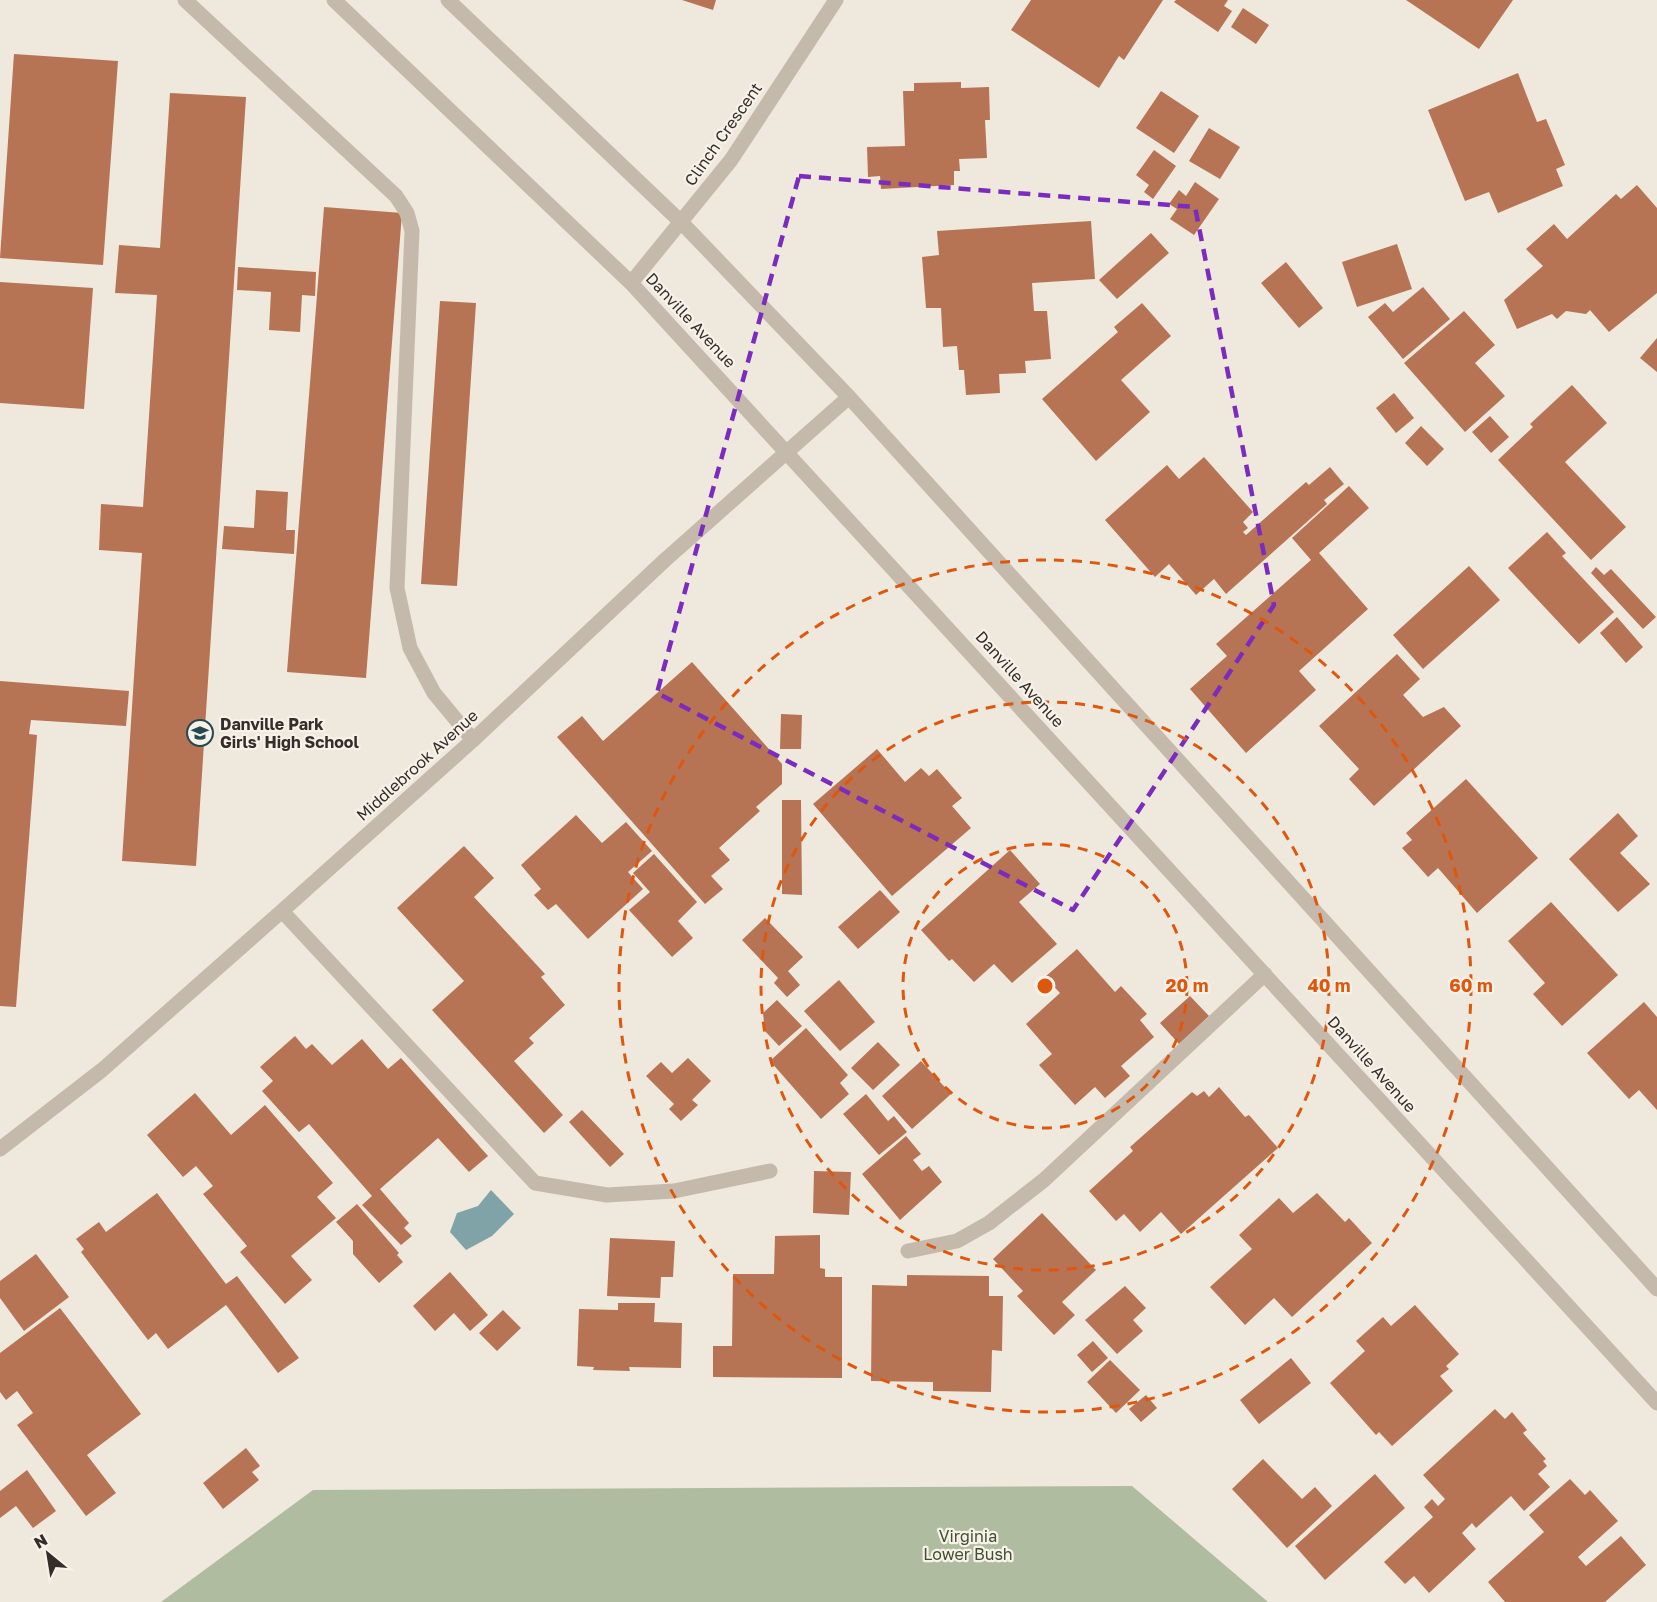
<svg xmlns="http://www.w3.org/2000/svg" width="1657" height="1602" viewBox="0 0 1657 1602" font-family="'Golos Text',sans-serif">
<rect width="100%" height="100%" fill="#efe8dd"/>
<path fill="#b0bc9f" d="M 1132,1486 L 1268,1602 L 161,1602 L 313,1490 Z"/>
<path fill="#80a3a8" d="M 491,1190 L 514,1214 L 492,1236 L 466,1250 L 450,1232 L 457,1213 L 478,1206 Z"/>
<path fill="#b67454" d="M 682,0 L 716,0 L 713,10 Z
M 1031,0 L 1163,0 L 1124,60 L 1119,56 L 1099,88 L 1011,30 Z
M 1176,0 L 1228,0 L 1224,6 L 1232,11 L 1218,32 L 1174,2 Z
M 1406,0 L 1513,0 L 1479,49 Z
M 1243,8 L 1269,25 L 1256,44 L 1231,27 Z
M 14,54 L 118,61 L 103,265 L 0,258 Z
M 1518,73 L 1537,122 L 1546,119 L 1565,165 L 1556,169 L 1563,186 L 1498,213 L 1489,192 L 1465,201 L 1428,110 Z
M 961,82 L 961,88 L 989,87 L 990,120 L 985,120 L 987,158 L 959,159 L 960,171 L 954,171 L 954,185 L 881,189 L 880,176 L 868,177 L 867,147 L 905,146 L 903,91 L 914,91 L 914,83 Z
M 1161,91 L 1199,116 L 1174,153 L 1136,128 Z
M 170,93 L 246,97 L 196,866 L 122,861 L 142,553 L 99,550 L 101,504 L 143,507 L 157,295 L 115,293 L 119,245 L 160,248 Z
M 1209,128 L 1240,147 L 1220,179 L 1189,161 Z
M 1154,150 L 1176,166 L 1153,199 L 1144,192 L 1149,185 L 1136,175 Z
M 1195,182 L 1219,199 L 1194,235 L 1170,219 L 1177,209 L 1169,204 L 1179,190 L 1186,196 Z
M 1637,185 L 1657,208 L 1657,293 L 1609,332 L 1590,310 L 1586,314 L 1566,311 L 1557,319 L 1552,314 L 1517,329 L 1504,300 L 1543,266 L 1526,249 L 1554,224 L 1567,239 L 1616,194 L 1621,199 Z
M 324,207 L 402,213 L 366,678 L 287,672 Z
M 1091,221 L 1095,279 L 1032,283 L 1034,311 L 1047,311 L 1051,359 L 1025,361 L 1026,373 L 999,374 L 1000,393 L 966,395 L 964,370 L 959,370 L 957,346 L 943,347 L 941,308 L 926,308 L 922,257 L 939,255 L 937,231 Z
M 1151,233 L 1169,253 L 1117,299 L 1099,280 Z
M 1397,244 L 1412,289 L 1357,307 L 1342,262 Z
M 1286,262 L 1323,308 L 1299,328 L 1261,283 Z
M 238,267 L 316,272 L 315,296 L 302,295 L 300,332 L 269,330 L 271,292 L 237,290 Z
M 0,282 L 93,288 L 84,409 L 0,403 Z
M 1423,287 L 1450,319 L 1403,359 L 1368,317 L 1385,303 L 1393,312 Z
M 440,301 L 476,303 L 457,586 L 421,584 Z
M 1142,303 L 1171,336 L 1121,380 L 1150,412 L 1096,461 L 1042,399 L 1118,332 L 1114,327 Z
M 1464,311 L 1495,345 L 1475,363 L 1505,396 L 1465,432 L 1404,363 Z
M 1657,338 L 1657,372 L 1640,358 Z
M 1572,385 L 1607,423 L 1565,462 L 1626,527 L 1591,560 L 1498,460 L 1533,427 L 1530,424 Z
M 1394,393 L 1414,418 L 1396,433 L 1376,408 Z
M 1490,416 L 1509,437 L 1491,453 L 1472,432 Z
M 1421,426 L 1444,449 L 1427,466 L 1405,443 Z
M 1204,457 L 1253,512 L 1243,522 L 1248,528 L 1243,532 L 1246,535 L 1306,482 L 1309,485 L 1330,467 L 1344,484 L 1324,500 L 1327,504 L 1226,594 L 1214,579 L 1196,595 L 1169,564 L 1155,577 L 1105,520 L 1167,465 L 1179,479 Z
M 1349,486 L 1369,508 L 1319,553 L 1368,609 L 1299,671 L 1316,690 L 1246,753 L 1190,689 L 1227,656 L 1216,644 L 1311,560 L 1292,538 Z
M 256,490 L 288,492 L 286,530 L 295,530 L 294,554 L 222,549 L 224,526 L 254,528 Z
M 1547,532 L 1566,553 L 1562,556 L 1614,612 L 1579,644 L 1508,568 Z
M 1469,566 L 1500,600 L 1423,669 L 1393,635 Z
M 1596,567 L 1604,575 L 1611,569 L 1656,617 L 1643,629 L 1591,573 Z
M 1617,617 L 1643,647 L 1626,663 L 1600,633 Z
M 1397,654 L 1420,679 L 1403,695 L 1423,717 L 1444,707 L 1461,726 L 1374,806 L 1349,779 L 1359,769 L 1319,726 Z
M 692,662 L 782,764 L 782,784 L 756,807 L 760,811 L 719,848 L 730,860 L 711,876 L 723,889 L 705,904 L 557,737 L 582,716 L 603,741 Z
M 0,681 L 129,691 L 126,726 L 31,720 L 29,734 L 37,735 L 16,1007 L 0,1006 Z
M 781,714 L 802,715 L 801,749 L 780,749 Z
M 877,749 L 905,782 L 921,768 L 929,776 L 937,769 L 962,798 L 952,806 L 971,828 L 892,896 L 813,804 Z
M 1466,779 L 1538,858 L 1477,913 L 1438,868 L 1428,877 L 1402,848 L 1412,840 L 1406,833 Z
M 782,800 L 801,800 L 802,895 L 782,894 Z
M 1618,813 L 1638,836 L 1620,853 L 1650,884 L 1618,912 L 1569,859 Z
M 576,815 L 602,843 L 626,822 L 652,851 L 628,872 L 643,889 L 588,939 L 556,904 L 548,910 L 534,895 L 541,889 L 521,865 Z
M 464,846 L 494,878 L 474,897 L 545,974 L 541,977 L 565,1005 L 529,1038 L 534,1043 L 514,1061 L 563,1115 L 544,1133 L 432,1010 L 464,981 L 397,908 Z
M 1010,850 L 1040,884 L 1019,902 L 1057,944 L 1012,983 L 994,964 L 974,982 L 952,959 L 949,961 L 921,930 Z
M 654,854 L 697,902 L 678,921 L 693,938 L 672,957 L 629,910 L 650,892 L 633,873 Z
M 880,890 L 900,912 L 858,949 L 838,927 Z
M 1551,902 L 1618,975 L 1562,1026 L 1533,994 L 1545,983 L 1508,941 Z
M 765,918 L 803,957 L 788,971 L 800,985 L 787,997 L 774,983 L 778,978 L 742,940 Z
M 1077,949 L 1115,992 L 1121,986 L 1147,1014 L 1140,1020 L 1154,1037 L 1121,1066 L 1130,1076 L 1105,1098 L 1095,1087 L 1075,1105 L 1039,1065 L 1052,1054 L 1026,1024 L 1060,993 L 1045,977 Z
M 839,980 L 875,1022 L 840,1051 L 804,1011 Z
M 1190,996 L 1209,1016 L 1179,1044 L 1160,1023 Z
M 777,1000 L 802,1026 L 779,1046 L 765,1031 L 763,1013 Z
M 1644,1002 L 1657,1017 L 1657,1110 L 1639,1090 L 1629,1099 L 1587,1053 Z
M 806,1028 L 848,1075 L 840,1083 L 849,1094 L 821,1119 L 770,1061 Z
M 295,1036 L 306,1049 L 312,1044 L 332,1065 L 362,1039 L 388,1069 L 401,1058 L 488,1156 L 469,1172 L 438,1138 L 380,1189 L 409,1223 L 404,1228 L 412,1236 L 401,1245 L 362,1205 L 372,1196 L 309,1124 L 299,1132 L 262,1091 L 273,1081 L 260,1067 Z
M 878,1042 L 900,1065 L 873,1090 L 851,1068 Z
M 688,1058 L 711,1081 L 692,1100 L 698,1105 L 681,1121 L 669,1109 L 674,1104 L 646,1076 L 661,1062 L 672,1073 Z
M 921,1061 L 951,1094 L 912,1129 L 882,1096 Z
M 1219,1087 L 1245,1117 L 1249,1115 L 1278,1148 L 1181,1234 L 1161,1212 L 1140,1232 L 1124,1214 L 1116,1221 L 1089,1191 L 1133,1151 L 1130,1147 L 1192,1092 L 1197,1096 L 1204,1091 L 1209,1097 Z
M 195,1093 L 231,1135 L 265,1105 L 333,1183 L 317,1197 L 336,1218 L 291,1256 L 312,1280 L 285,1304 L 240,1252 L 247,1246 L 203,1194 L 213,1186 L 196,1166 L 183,1177 L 147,1135 Z
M 866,1094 L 888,1121 L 894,1116 L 907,1132 L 879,1155 L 843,1114 Z
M 582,1110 L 624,1154 L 610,1167 L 569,1122 Z
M 906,1136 L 921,1154 L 913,1160 L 922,1171 L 929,1166 L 942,1182 L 900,1220 L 862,1174 Z
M 814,1171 L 851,1172 L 849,1215 L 813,1213 Z
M 157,1193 L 226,1284 L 237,1276 L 299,1358 L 278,1373 L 226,1305 L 168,1349 L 156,1333 L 148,1340 L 81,1252 L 84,1249 L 76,1239 L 99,1222 L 106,1232 Z
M 1317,1193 L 1345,1222 L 1349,1218 L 1372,1243 L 1292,1317 L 1274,1298 L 1245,1325 L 1210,1287 L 1252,1249 L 1239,1235 L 1279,1198 L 1293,1213 Z
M 357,1204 L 399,1253 L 397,1255 L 403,1262 L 379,1283 L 353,1254 L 353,1241 L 336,1222 Z
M 1042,1213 L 1096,1270 L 1062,1302 L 1075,1315 L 1054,1335 L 1017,1296 L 1023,1291 L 993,1259 Z
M 820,1235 L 820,1268 L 825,1269 L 825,1277 L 842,1277 L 842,1378 L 713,1377 L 713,1346 L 732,1346 L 733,1274 L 774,1274 L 775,1236 Z
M 610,1238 L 675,1241 L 673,1277 L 661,1277 L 660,1298 L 607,1296 Z
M 36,1254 L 69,1297 L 24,1331 L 0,1298 L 0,1281 Z
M 450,1272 L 488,1315 L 470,1331 L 454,1313 L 435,1331 L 413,1306 Z
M 907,1275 L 989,1276 L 989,1296 L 1003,1296 L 1002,1351 L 992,1350 L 991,1392 L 933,1391 L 933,1382 L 871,1381 L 872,1285 L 907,1286 Z
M 1125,1286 L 1146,1308 L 1133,1320 L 1143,1331 L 1117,1354 L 1085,1320 Z
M 618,1303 L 655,1303 L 654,1322 L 682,1323 L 681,1368 L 629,1367 L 630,1371 L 593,1370 L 594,1367 L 577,1366 L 579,1309 L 618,1310 Z
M 1415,1305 L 1459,1354 L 1446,1366 L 1449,1369 L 1440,1376 L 1453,1391 L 1392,1446 L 1379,1432 L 1376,1435 L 1330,1383 L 1365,1351 L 1356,1341 L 1383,1317 L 1391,1326 Z
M 60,1308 L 141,1414 L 87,1455 L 116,1493 L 86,1516 L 17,1425 L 33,1413 L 17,1391 L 6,1400 L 0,1392 L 0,1353 Z
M 503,1310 L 521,1328 L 497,1351 L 479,1333 Z
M 1093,1341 L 1108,1358 L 1092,1372 L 1077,1355 Z
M 1291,1358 L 1311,1383 L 1259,1424 L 1240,1400 Z
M 1110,1360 L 1140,1390 L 1116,1413 L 1087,1382 Z
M 1146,1395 L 1157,1408 L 1141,1422 L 1129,1409 Z
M 1495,1409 L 1505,1419 L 1512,1412 L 1527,1430 L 1523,1433 L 1546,1459 L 1543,1461 L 1547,1466 L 1538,1474 L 1550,1487 L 1524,1511 L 1511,1496 L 1476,1528 L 1472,1523 L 1462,1533 L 1476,1549 L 1429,1593 L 1414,1576 L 1405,1584 L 1384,1562 L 1433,1517 L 1424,1507 L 1432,1499 L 1438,1506 L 1445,1499 L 1423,1475 Z
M 246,1448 L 260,1466 L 252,1472 L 259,1480 L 223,1509 L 203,1483 Z
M 1263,1459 L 1302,1499 L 1315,1487 L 1332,1506 L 1287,1548 L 1232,1489 Z
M 27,1470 L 56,1511 L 33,1528 L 16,1506 L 0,1518 L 0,1491 Z
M 1375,1474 L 1405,1508 L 1325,1580 L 1295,1546 Z
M 1570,1479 L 1585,1495 L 1590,1490 L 1618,1521 L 1578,1557 L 1586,1566 L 1621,1536 L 1646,1565 L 1605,1602 L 1505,1602 L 1488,1582 L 1544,1532 L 1529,1515 Z"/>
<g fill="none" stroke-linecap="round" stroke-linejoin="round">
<path stroke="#c5b9ab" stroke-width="15" d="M 185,0 L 396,196 L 407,213 L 412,231 L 397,588 L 410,648 L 434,693 L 473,740"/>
<path stroke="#c5b9ab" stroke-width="15" d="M 334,0 L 631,283 L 1657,1403
M 448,0 L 681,222 L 849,397 L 1657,1289
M 631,283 L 731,160 L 836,0
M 282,911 L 535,1183 L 607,1195 L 674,1191 L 770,1171
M 0,1149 L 102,1070 L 282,911 L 473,740 L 665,560 L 849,397
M 908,1251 L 957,1241 L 989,1223 L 1044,1180 L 1265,974"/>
</g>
<path fill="none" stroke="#7b2cbf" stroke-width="4.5" stroke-dasharray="12 8" stroke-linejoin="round" d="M 799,176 L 1195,207 L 1274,605 L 1073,910 L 657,693 Z"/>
<g fill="none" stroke="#df570d" stroke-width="3" stroke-dasharray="10 8">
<circle cx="1045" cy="986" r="142"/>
<circle cx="1045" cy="986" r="284"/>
<circle cx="1045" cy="986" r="426"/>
</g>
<defs>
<symbol id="school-ring" viewBox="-11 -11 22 22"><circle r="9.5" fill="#f7f2e9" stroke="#244950" stroke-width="1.5"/><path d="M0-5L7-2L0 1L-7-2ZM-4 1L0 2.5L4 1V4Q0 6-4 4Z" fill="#244950"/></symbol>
</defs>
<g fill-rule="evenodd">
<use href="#school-ring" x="185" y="718" width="30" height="30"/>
</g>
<g text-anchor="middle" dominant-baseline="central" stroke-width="4.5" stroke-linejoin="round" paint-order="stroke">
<g font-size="16" fill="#342d29" stroke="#f7f2e9">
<text transform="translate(723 134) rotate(-55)">Clinch Crescent</text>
<text transform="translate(691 320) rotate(47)">Danville Avenue</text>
<text transform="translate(1020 679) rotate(48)">Danville Avenue</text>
<text transform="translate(417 765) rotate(-42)">Middlebrook Avenue</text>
<text transform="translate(1372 1064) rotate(48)">Danville Avenue</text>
</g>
<g font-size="16" font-weight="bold" fill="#342d29" stroke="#f7f2e9" text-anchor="start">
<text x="220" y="724">Danville Park<tspan x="220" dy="18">Girls' High School</tspan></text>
</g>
<g font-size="16" fill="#414f30" stroke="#f7f2e9">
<text x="968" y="1536">Virginia<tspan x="968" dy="18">Lower Bush</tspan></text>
</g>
</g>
<circle cx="1045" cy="986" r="9" fill="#df570d" stroke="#f7f2e9" stroke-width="3"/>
<g font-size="18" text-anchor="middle" font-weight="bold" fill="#df570d" stroke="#f7f2e9" stroke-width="4.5" stroke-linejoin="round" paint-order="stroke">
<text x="1187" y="992">20 m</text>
<text x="1329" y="992">40 m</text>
<text x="1471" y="992">60 m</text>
</g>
<g transform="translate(48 1554) rotate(330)" stroke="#f7f2e9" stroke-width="4.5" paint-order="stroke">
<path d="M0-4.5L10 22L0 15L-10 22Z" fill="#342d29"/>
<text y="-9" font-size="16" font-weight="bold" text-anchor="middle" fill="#342d29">N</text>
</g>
</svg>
